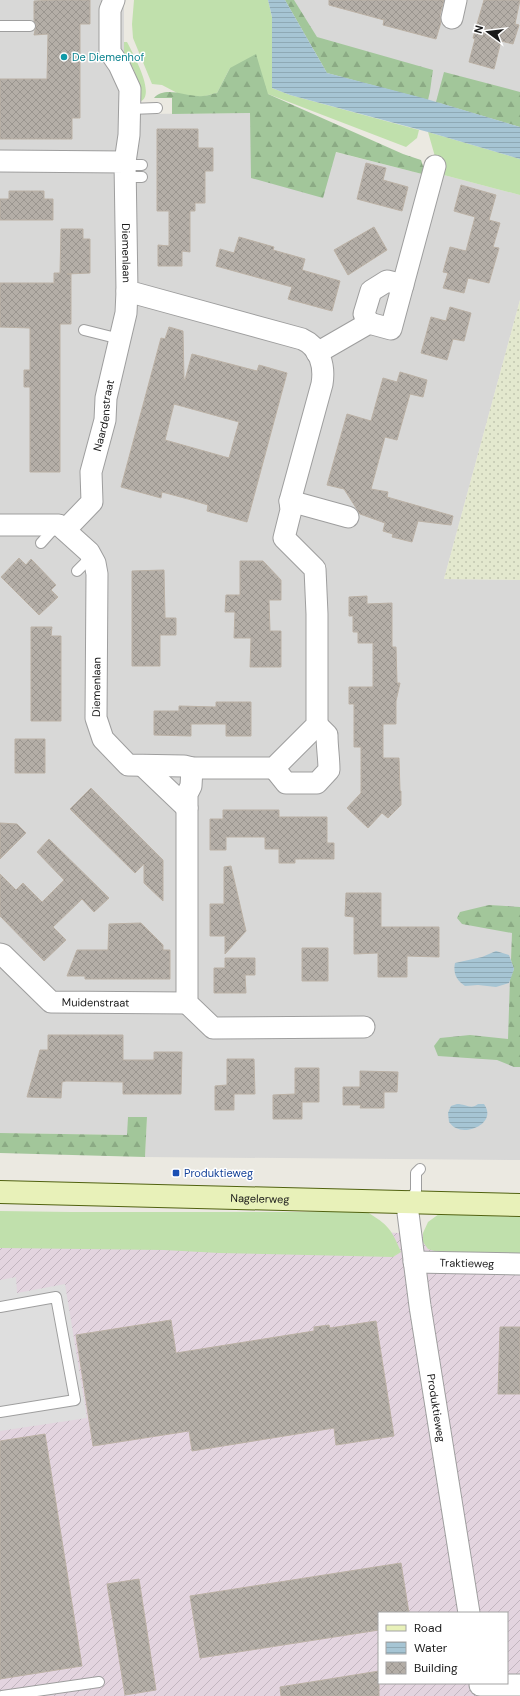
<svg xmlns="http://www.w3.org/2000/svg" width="520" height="1696" viewBox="0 0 520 1696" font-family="'DM Sans',sans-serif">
<defs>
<pattern id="industrial-furrows" width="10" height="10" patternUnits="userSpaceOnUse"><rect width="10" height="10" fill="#e3d4df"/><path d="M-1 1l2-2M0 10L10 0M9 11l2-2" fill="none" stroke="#c2b5bf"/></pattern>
<pattern id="farmland-dots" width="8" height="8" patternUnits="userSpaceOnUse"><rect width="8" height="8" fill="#e3e8ce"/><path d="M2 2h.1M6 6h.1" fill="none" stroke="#c2c6b0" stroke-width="1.8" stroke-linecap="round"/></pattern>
<pattern id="forest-firs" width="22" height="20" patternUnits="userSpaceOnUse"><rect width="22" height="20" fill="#a2c69a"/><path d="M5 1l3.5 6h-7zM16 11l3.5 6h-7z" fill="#8baa84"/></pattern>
<pattern id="water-rules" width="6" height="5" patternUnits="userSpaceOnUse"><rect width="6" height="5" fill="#a6c5d4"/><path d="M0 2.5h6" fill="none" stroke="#8ea9b5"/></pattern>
<pattern id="building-cross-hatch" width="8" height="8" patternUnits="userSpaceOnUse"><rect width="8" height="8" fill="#b4aea7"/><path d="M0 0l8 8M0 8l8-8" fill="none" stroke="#9a958f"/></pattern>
</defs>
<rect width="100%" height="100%" fill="#ebe9e1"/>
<path fill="#d8d8d7" d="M 0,0 L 124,0 L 124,56 L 129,59 L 138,84 L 139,102 L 141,102 L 143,114 L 250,113 L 335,152 L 426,175 L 440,174 L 520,195 L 520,300 L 444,579 L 520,580 L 520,1160 L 145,1157 L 147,1117 L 128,1135 L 0,1133 Z
M 285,0 L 520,0 L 520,127 L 327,73 Z"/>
<path fill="url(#industrial-furrows)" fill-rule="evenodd" d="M 0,1213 L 520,1239 L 520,1696 L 0,1696 ZM 379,1613 L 507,1613 L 507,1683 L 379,1683 Z"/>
<path fill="url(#farmland-dots)" d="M 520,300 L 520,580 L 444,579 Z"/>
<path fill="#c0e0ac" d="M 134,0 L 268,0 L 272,17 L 272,88 L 290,95 L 419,130 L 417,138 L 406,147 L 268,94 L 230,68 L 217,93 L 201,97 L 181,95 L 162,85 L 152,84 L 133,38 L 132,24 Z
M 124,42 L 127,42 C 132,52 158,97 139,102 C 138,87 137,66 124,56 Z
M 428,132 L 520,159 L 520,195 L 440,174 Z
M 0,1211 L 71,1212 L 367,1212 C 388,1225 391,1228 401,1252 L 393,1257 L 219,1253 L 164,1250 L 0,1248 Z
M 439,1214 L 520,1217 L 520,1254 L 438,1252 L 428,1249 L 423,1242 L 423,1233 L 428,1222 Z"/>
<path fill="url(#forest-firs)" d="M 285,0 L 294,0 L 317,37 L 433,70 C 431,80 431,90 428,100 L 327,73 Z
M 256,54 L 268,94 L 403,154 L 421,160 L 426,175 L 336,152 L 323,198 L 251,178 L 250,113 L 172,114 L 172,98 L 154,98 C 165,86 184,96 198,96 C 205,97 211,94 217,93 L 230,68 Z
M 444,72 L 520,92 L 520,127 L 436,102 Z
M 489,905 L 520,907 L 520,1067 L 514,1067 L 497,1060 L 438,1056 L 434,1046 L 440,1038 L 470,1035 L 508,1039 L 510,979 L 514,969 L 511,960 L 512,933 L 462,924 L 457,918 L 460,912 Z
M 128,1117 L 147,1117 L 145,1157 L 0,1153 L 0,1133 L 127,1135 Z"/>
<path fill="#dedede" d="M 16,1277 L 17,1293 L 65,1284 L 87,1418 L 0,1431 L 0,1280 Z"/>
<path fill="url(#water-rules)" d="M 268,0 L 285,0 L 327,73 L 423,98 L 520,127 L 520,159 L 428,132 L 290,95 L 272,88 L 272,17 Z
M 496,951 L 509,955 L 514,969 L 509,983 L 496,987 L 478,985 L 465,986 C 456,980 453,973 455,963 L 482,957 Z
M 457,1104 C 466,1104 471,1110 478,1104 L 484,1104 C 497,1122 469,1135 456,1128 C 453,1127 451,1124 449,1122 L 448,1113 L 451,1106 Z"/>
<path fill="url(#building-cross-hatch)" stroke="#bbb1a5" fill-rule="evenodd" d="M 57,0 L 90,0 L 90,24 L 80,24 L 80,118 L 72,118 L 72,139 L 0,139 L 0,79 L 47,79 L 48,34 L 34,35 L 36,26 L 34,21 L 34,1 Z
M 329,0 L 444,0 L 440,15 L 441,22 L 436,39 L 383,25 L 384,20 L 329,5 Z
M 484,0 L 520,0 L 515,24 L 519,25 L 513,44 L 501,41 L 494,69 L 469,62 L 475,39 L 473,38 Z
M 157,129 L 198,129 L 198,148 L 213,148 L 213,171 L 205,171 L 205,203 L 195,203 L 195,211 L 190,211 L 190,252 L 182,251 L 182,266 L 158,266 L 158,245 L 169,246 L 169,211 L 157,211 Z
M 366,163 L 386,168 L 383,180 L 408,187 L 402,211 L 357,199 Z
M 461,185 L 496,195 L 489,220 L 500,223 L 493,247 L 499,248 L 489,283 L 468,278 L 464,293 L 443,288 L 448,273 L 443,272 L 450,247 L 466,251 L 475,217 L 454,211 Z
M 9,191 L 44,191 L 44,199 L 53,199 L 53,220 L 0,220 L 0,199 L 9,199 Z
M 374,227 L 387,250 L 348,275 L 334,250 Z
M 61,229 L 83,229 L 83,239 L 90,239 L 90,273 L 67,274 L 71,274 L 71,324 L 60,324 L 60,472 L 30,472 L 30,387 L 24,387 L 24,370 L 30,370 L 30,328 L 0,327 L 0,283 L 54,283 L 54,273 L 60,273 Z
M 239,237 L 274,247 L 273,250 L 305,259 L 302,270 L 340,281 L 332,311 L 288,299 L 292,287 L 216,266 L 220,249 L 234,253 Z
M 450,307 L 471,313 L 464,341 L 453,339 L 447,360 L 421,353 L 431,317 L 446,321 Z
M 169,327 L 183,331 L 184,379 L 185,380 L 192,354 L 257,371 L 259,365 L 287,373 L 247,522 L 207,511 L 208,505 L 188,499 L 162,492 L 161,498 L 121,487 L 161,338 L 165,339 ZM 174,404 L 239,422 L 229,458 L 165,440 Z
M 400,372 L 427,380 L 423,397 L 410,394 L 397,440 L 385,437 L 371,489 L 388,492 L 387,497 L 453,516 L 451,525 L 418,521 L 412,542 L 392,537 L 393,534 L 383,531 L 385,523 L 360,514 L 344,489 L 327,485 L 347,414 L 371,421 L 383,378 L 397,382 Z
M 19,558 L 26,565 L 31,559 L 56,585 L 51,590 L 58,597 L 39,615 L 1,577 Z
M 240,561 L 263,561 L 281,580 L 281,600 L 269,600 L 270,631 L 281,631 L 281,667 L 250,667 L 251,638 L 234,638 L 235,612 L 225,612 L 226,595 L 240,595 Z
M 164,570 L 165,618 L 176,618 L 176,635 L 160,635 L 160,666 L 132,666 L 132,571 Z
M 367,596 L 367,604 L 392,603 L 392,647 L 396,647 L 397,683 L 400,683 L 396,701 L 396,724 L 383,724 L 383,758 L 399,758 L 400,791 L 401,791 L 401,805 L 388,818 L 382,813 L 368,828 L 347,808 L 361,793 L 361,747 L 354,747 L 354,704 L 349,704 L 349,687 L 373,687 L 373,643 L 358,643 L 358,632 L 353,632 L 353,616 L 349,616 L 349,597 Z
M 31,627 L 52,627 L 51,636 L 61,636 L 61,721 L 31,721 Z
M 216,702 L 251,702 L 251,736 L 226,736 L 226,724 L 191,724 L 191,736 L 154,735 L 154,711 L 179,711 L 179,706 L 216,707 Z
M 15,739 L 45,739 L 45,773 L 15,773 Z
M 91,788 L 163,860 L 163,901 L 144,883 L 144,864 L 135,873 L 70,809 Z
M 223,810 L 279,810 L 279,817 L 327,817 L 327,843 L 334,843 L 334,859 L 295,859 L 295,863 L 279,863 L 279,849 L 265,849 L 265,837 L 226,837 L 226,850 L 210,850 L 210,819 L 223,819 Z
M 0,823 L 17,824 L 26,833 L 0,859 Z
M 49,839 L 109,898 L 94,912 L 82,899 L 53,927 L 66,940 L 44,961 L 0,916 L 0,874 L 16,890 L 23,883 L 42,902 L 64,880 L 37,852 Z
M 231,866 L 246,931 L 225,954 L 225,936 L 210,936 L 210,904 L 224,904 L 224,867 Z
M 346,893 L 381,893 L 381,927 L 439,927 L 439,957 L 407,956 L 407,977 L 378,977 L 378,953 L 354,954 L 354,917 L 345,916 Z
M 141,923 L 163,945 L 163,950 L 170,950 L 170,979 L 85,979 L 85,976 L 67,976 L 77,950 L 108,950 L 109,924 Z
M 302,948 L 328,948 L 328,981 L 302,981 Z
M 225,958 L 255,958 L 255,975 L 245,975 L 246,993 L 214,993 L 214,968 L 225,968 Z
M 48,1035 L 123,1035 L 123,1060 L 154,1060 L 154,1052 L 182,1052 L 181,1094 L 123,1094 L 123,1082 L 66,1081 L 62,1082 L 61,1098 L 27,1097 L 40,1050 L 48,1050 Z
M 227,1059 L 254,1059 L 255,1094 L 234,1094 L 234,1110 L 215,1110 L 215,1086 L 227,1085 Z
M 295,1068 L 319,1068 L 319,1102 L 302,1102 L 302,1119 L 273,1119 L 273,1095 L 295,1094 Z
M 360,1071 L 398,1072 L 397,1092 L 384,1092 L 384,1108 L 360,1108 L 361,1105 L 343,1105 L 343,1087 L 360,1087 Z
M 171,1320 L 176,1353 L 314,1331 L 314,1327 L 329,1325 L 330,1328 L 376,1321 L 394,1436 L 336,1445 L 334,1428 L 192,1451 L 189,1431 L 93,1446 L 76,1335 Z
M 500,1327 L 520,1327 L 520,1394 L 498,1394 Z
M 45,1434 L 82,1666 L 0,1679 L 0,1441 Z
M 401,1563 L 409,1613 L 379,1613 L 379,1630 L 200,1658 L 190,1596 Z
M 139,1579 L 156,1690 L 125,1695 L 107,1584 Z
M 379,1671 L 379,1696 L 281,1696 L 280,1687 Z"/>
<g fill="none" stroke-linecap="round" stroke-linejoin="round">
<defs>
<path id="service" d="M 0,26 L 30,26
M 130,109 L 157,108
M 125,162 L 135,165 L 142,165
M 126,177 L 142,177
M 84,330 L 120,339
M 41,543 L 57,525
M 77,571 L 92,556
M 409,1201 L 416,1191 L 416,1173 L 420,1169
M 0,1307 L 56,1297 L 75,1400 L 0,1412
M 2,1696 L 99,1682"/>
<g id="minor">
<path d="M 114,0 L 110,10 L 110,52 L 119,65 L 130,89 L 129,135 L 125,162"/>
<path d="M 452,18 L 456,0"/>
<path id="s1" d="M 0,161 L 125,162 L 127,291 L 302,339 C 320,347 325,366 322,384 L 290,501 L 291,510 L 284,538 L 315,569 L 317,614 L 317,725 L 274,768 L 192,768 L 184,766 L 128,765 L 103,739 L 96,718 L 97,574 L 95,563 L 89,552 L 59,525 L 0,525"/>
<path d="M 369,323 L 364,314 L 371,291 L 387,281 L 403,285"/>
<path d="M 317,353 L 369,323 L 391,329 L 435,166"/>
<path d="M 290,501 L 348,517"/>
<path id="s2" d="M 65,530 L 92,502 L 91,472 L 105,420 L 106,398 L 126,313 L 127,291"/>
<path d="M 143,766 L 187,808"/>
<path d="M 192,768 L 191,786 L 187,794 L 187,1003 L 213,1028 L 364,1027"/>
<path d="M 274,768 L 286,783 L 317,783 L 329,770 C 329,758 327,747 327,735 L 317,725"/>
<path id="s3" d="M 0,954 L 3,955 L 51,1002 L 187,1003"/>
<path id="s4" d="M 408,1202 L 408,1213 L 420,1306 L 469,1613"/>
<path id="s5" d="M 414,1262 L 520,1264"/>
<path d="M 480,1685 L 520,1685"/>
</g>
<g id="secondary">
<path id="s6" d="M 0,1192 L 520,1205"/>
</g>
</defs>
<use href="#service" stroke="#9e9e9e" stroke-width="12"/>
<use href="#minor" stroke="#9e9e9e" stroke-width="23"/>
<use href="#secondary" stroke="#516210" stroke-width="24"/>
<use href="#service" stroke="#fff" stroke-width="10"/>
<use href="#minor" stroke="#fff" stroke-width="21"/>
<use href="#secondary" stroke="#e8f1b9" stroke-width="22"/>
</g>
<circle fill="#0f9aa8" stroke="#fff" stroke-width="1.5" cx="64" cy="57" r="4"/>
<rect fill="#1a4fb4" stroke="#fff" stroke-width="1.5" x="172" y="1169" width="8" height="8" rx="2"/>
<g text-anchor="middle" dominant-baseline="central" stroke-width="3" stroke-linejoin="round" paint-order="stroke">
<g font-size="11" fill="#0d838f" stroke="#fff" text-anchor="start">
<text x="72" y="57">De Diemenhof</text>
</g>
<g font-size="11" fill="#1a1a1a" stroke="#fff">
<text stroke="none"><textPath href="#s1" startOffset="216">Diemenlaan</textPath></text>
<text stroke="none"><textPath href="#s2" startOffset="127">Naardenstraat</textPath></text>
<text stroke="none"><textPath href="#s1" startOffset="1144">Diemenlaan</textPath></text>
<text stroke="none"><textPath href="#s3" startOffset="115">Muidenstraat</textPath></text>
<text stroke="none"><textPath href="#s6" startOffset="260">Nagelerweg</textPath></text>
<text stroke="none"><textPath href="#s5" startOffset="53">Traktieweg</textPath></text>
<text stroke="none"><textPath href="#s4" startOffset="208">Produktieweg</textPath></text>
</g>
<g font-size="11" fill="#164399" stroke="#fff" text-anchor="start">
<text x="184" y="1173">Produktieweg</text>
</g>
</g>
<rect x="378" y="1612" width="130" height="72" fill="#ffffff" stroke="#a3a3a3"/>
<rect x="386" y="1625" width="20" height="6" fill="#e8f1b9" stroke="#a3a3a3"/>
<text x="414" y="1632" font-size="12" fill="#1a1a1a">Road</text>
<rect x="386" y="1642" width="20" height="12" fill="url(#water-rules)" stroke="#a3a3a3"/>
<text x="414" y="1652" font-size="12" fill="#1a1a1a">Water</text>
<rect x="386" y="1662" width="20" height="12" fill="url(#building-cross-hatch)" stroke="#a3a3a3"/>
<text x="414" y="1672" font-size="12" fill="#1a1a1a">Building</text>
<g transform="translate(488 32) rotate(285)" stroke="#ffffff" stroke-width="3" paint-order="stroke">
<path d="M0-3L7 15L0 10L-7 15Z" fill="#1a1a1a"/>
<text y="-6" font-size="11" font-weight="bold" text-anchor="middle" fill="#1a1a1a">N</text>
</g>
</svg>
